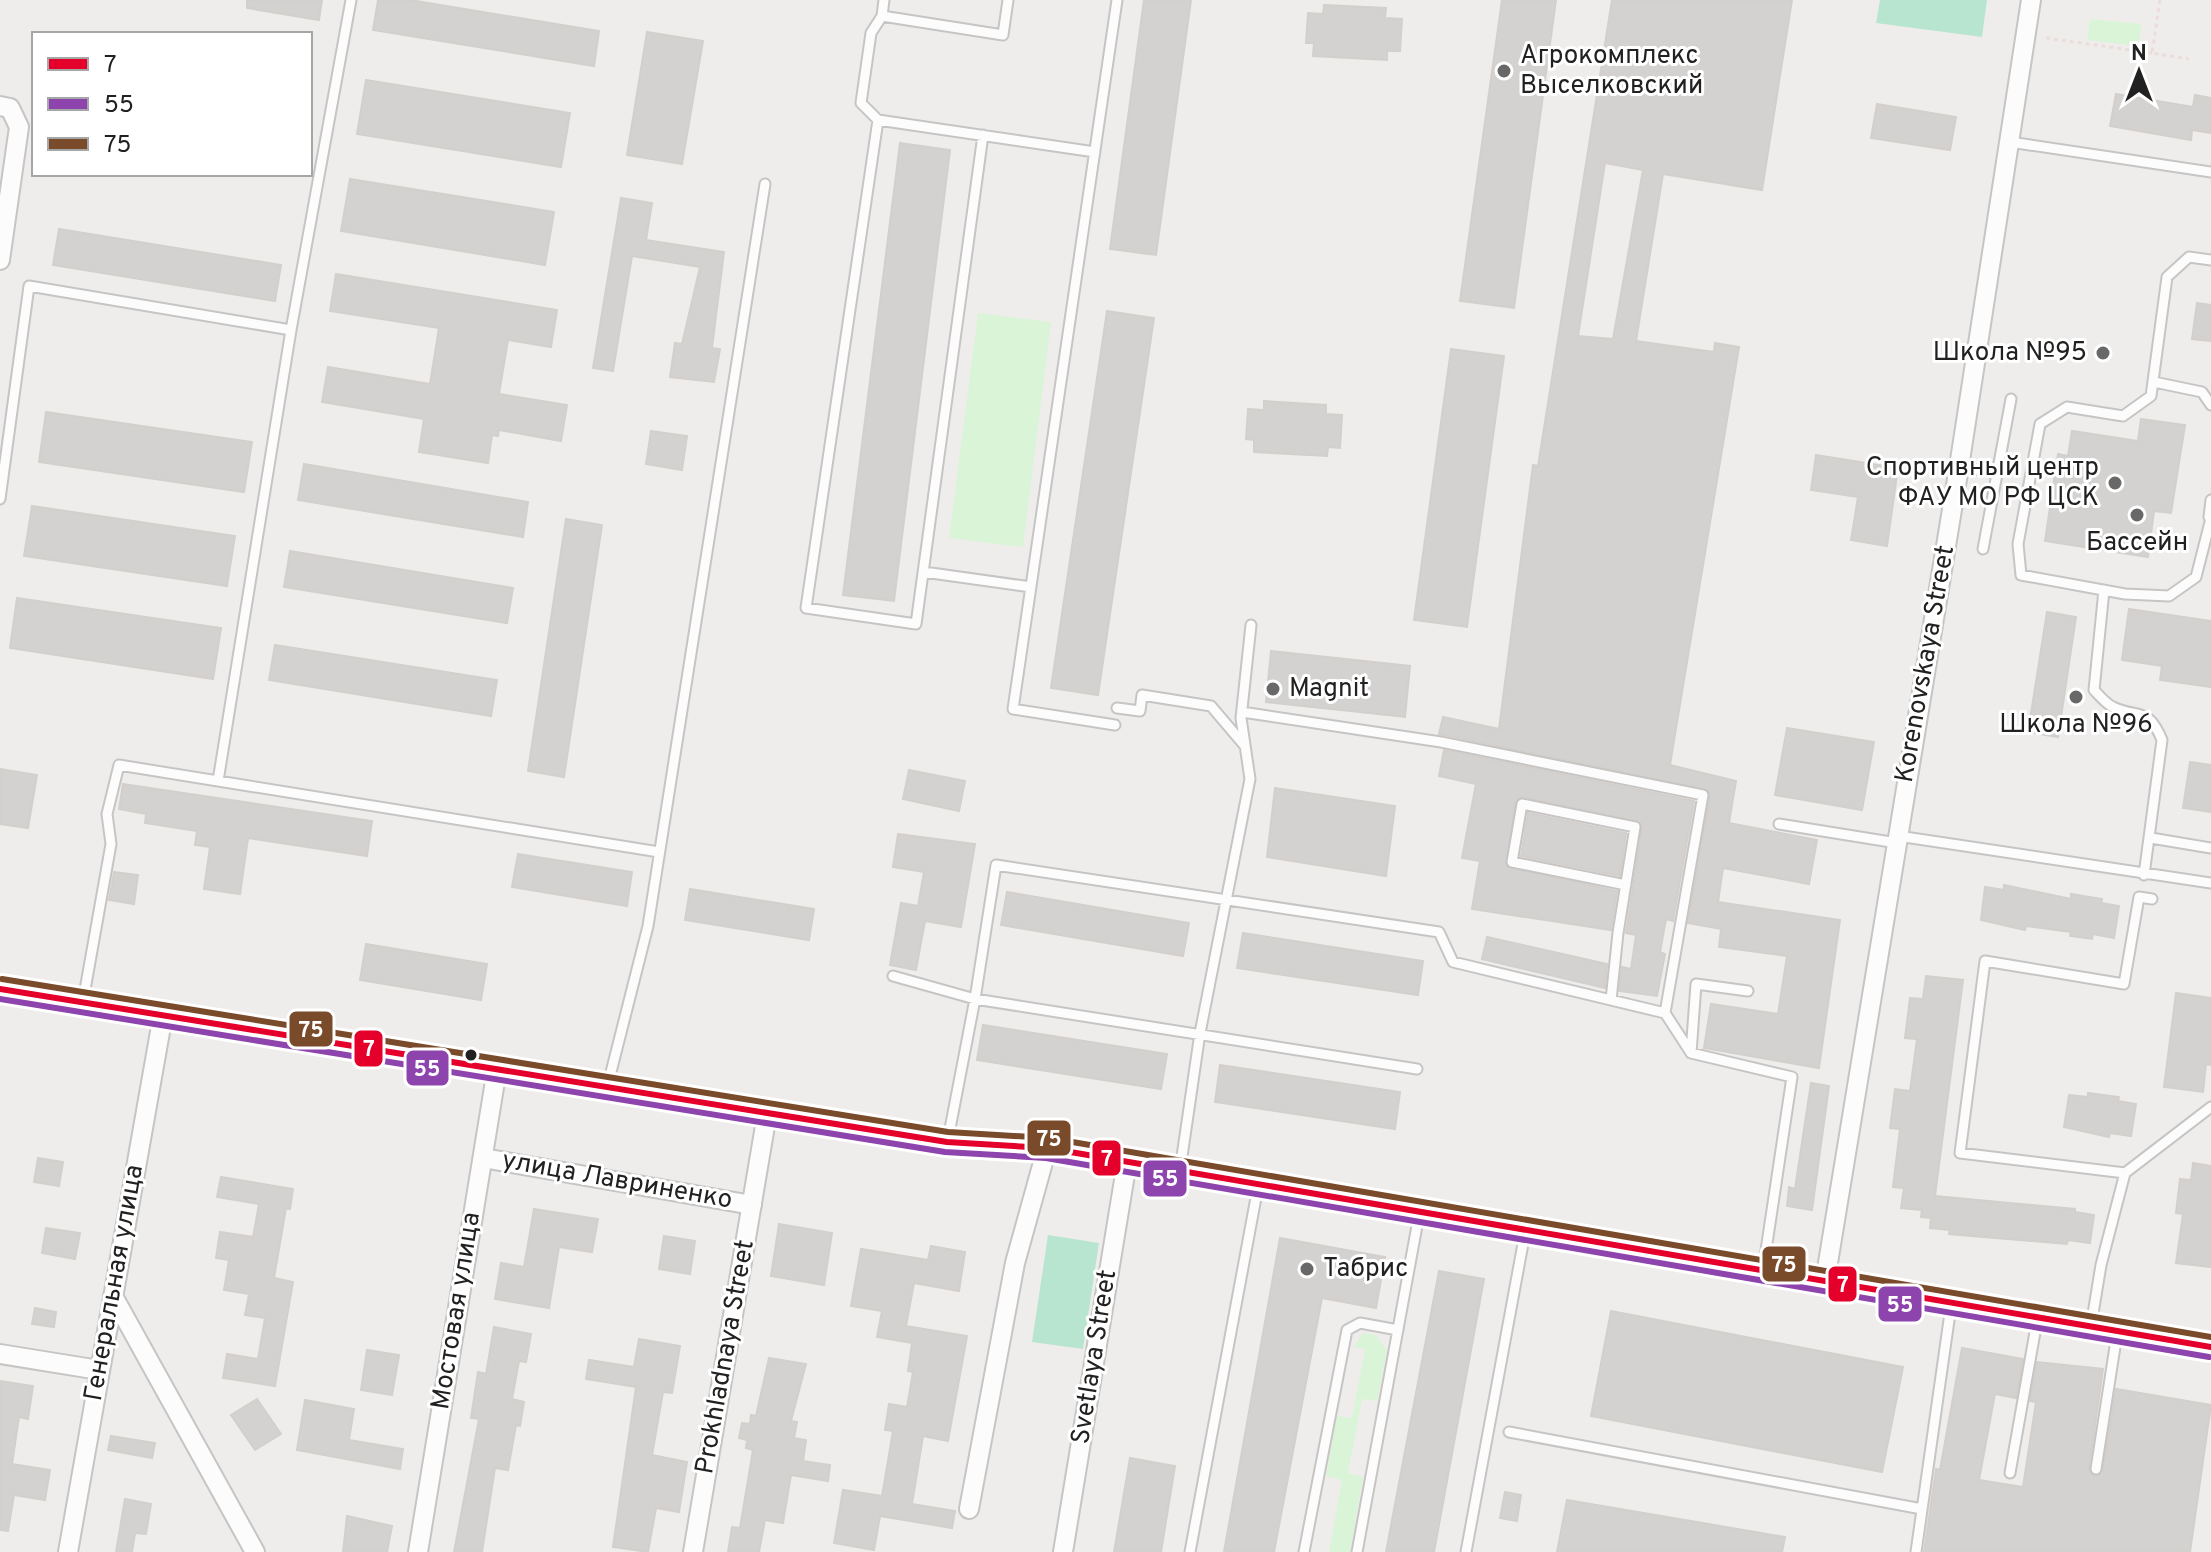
<svg xmlns="http://www.w3.org/2000/svg" width="2211" height="1552" viewBox="0 0 2211 1552" font-family="Overpass,sans-serif">
<rect width="100%" height="100%" fill="#efedeb"/>
<path fill="#daf4d8" d="M 2090,19 L 2142,24 L 2138,46 L 2087,40 Z
M 978,313 L 1051,322 L 1023,547 L 949,538 Z
M 1363,1333 L 1376,1335 L 1387,1351 L 1377,1401 L 1362,1399 L 1348,1473 L 1363,1477 L 1350,1552 L 1329,1552 L 1342,1480 L 1326,1476 L 1337,1416 L 1352,1418 L 1365,1349 L 1354,1347 Z"/>
<path fill="#b7e5cf" d="M 1880,0 L 1987,0 L 1982,37 L 1876,23 Z
M 1048,1235 L 1099,1243 L 1083,1349 L 1032,1342 Z"/>
<path fill="#d4d2d0" stroke="#d2cfcc" stroke-width="2" fill-rule="evenodd" d="M 247,0 L 322,0 L 319,20 L 247,8 Z
M 378,0 L 410,0 L 599,31 L 594,66 L 373,30 Z
M 1144,0 L 1191,0 L 1156,255 L 1110,249 Z
M 1502,0 L 1556,0 L 1514,308 L 1460,301 Z
M 1612,0 L 1792,0 L 1762,190 L 1663,174 L 1636,341 L 1714,352 L 1715,343 L 1739,347 L 1670,765 L 1736,781 L 1729,823 L 1817,840 L 1809,884 L 1723,868 L 1718,902 L 1840,920 L 1819,1068 L 1704,1048 L 1711,1004 L 1778,1014 L 1787,956 L 1719,947 L 1721,929 L 1688,923 L 1710,796 L 1708,790 L 1439,734 L 1443,717 L 1499,729 L 1533,465 L 1538,466 ZM 1605,163 L 1643,170 L 1613,339 L 1578,336 Z
M 1324,5 L 1386,8 L 1385,18 L 1402,19 L 1400,51 L 1387,51 L 1387,60 L 1313,56 L 1314,43 L 1306,43 L 1308,13 L 1323,14 Z
M 647,32 L 703,41 L 682,164 L 627,155 Z
M 366,80 L 570,113 L 561,167 L 357,134 Z
M 2116,94 L 2193,107 L 2195,95 L 2211,98 L 2211,133 L 2192,130 L 2191,140 L 2110,126 Z
M 1877,104 L 1956,117 L 1950,150 L 1871,138 Z
M 900,143 L 950,150 L 894,601 L 843,595 Z
M 350,179 L 554,212 L 545,265 L 341,231 Z
M 621,198 L 652,203 L 646,240 L 724,252 L 712,348 L 720,349 L 714,382 L 670,377 L 675,343 L 682,344 L 700,267 L 632,256 L 613,371 L 593,368 Z
M 59,229 L 281,265 L 275,301 L 53,265 Z
M 336,274 L 557,310 L 551,347 L 508,340 L 499,394 L 567,405 L 561,441 L 499,430 L 498,436 L 492,435 L 488,463 L 419,452 L 424,419 L 322,402 L 328,367 L 430,384 L 439,328 L 330,311 Z
M 2197,303 L 2211,305 L 2211,341 L 2192,339 Z
M 1107,311 L 1154,318 L 1098,695 L 1051,688 Z
M 1451,349 L 1504,356 L 1467,627 L 1414,620 Z
M 1264,401 L 1326,405 L 1326,414 L 1342,415 L 1340,448 L 1328,447 L 1327,456 L 1254,452 L 1254,440 L 1246,439 L 1248,409 L 1264,410 Z
M 46,412 L 252,442 L 244,492 L 39,462 Z
M 2141,419 L 2185,425 L 2171,513 L 2154,511 L 2148,557 L 2045,541 L 2058,454 L 2068,456 L 2072,431 L 2138,441 Z
M 651,431 L 687,436 L 682,470 L 646,464 Z
M 1816,455 L 1898,468 L 1887,546 L 1851,540 L 1858,497 L 1811,490 Z
M 304,464 L 528,502 L 523,537 L 298,500 Z
M 32,506 L 235,536 L 227,586 L 24,556 Z
M 566,519 L 602,525 L 564,777 L 528,771 Z
M 290,551 L 513,588 L 507,623 L 284,587 Z
M 17,598 L 221,628 L 213,679 L 10,648 Z
M 2129,609 L 2211,621 L 2211,687 L 2160,680 L 2162,666 L 2122,660 Z
M 2047,612 L 2076,617 L 2058,737 L 2028,732 Z
M 275,645 L 497,680 L 491,716 L 269,680 Z
M 1271,651 L 1410,666 L 1405,717 L 1266,702 Z
M 1787,728 L 1874,742 L 1862,810 L 1775,795 Z
M 1444,750 L 1694,801 L 1673,921 L 1666,919 L 1660,952 L 1665,954 L 1657,996 L 1619,991 L 1622,967 L 1631,969 L 1636,935 L 1626,933 L 1642,828 L 1640,822 L 1524,797 L 1515,803 L 1507,867 L 1617,891 L 1611,930 L 1472,909 L 1480,861 L 1462,858 L 1476,784 L 1439,776 Z
M 2190,762 L 2211,765 L 2211,812 L 2183,808 Z
M 0,769 L 37,775 L 28,828 L 0,824 Z
M 909,770 L 965,781 L 959,811 L 903,799 Z
M 123,784 L 372,821 L 367,856 L 248,838 L 240,894 L 204,889 L 210,847 L 195,845 L 197,831 L 145,823 L 146,814 L 119,809 Z
M 1275,788 L 1395,806 L 1386,876 L 1267,857 Z
M 1528,813 L 1626,833 L 1620,876 L 1521,856 Z
M 898,834 L 975,844 L 961,927 L 925,921 L 916,970 L 890,965 L 901,903 L 918,906 L 924,872 L 893,867 Z
M 518,854 L 632,872 L 627,906 L 512,887 Z
M 114,872 L 138,875 L 134,904 L 109,900 Z
M 2004,885 L 2071,899 L 2071,894 L 2102,899 L 2101,903 L 2119,906 L 2114,938 L 2093,934 L 2092,939 L 2070,936 L 2071,932 L 2026,926 L 2025,930 L 1981,920 L 1985,887 L 2004,890 Z
M 690,889 L 814,909 L 809,940 L 685,920 Z
M 1007,892 L 1189,923 L 1183,956 L 1001,925 Z
M 1243,933 L 1423,961 L 1418,995 L 1237,968 Z
M 1487,937 L 1607,964 L 1605,988 L 1482,959 Z
M 366,944 L 487,964 L 481,1000 L 360,980 Z
M 1926,976 L 1963,980 L 1935,1196 L 2075,1209 L 2075,1212 L 2094,1215 L 2090,1243 L 2068,1240 L 2067,1244 L 1949,1234 L 1950,1230 L 1930,1228 L 1931,1218 L 1921,1217 L 1922,1210 L 1901,1208 L 1904,1188 L 1893,1187 L 1900,1129 L 1890,1128 L 1895,1089 L 1910,1091 L 1917,1039 L 1905,1038 L 1910,998 L 1923,999 Z
M 2176,993 L 2211,998 L 2211,1065 L 2206,1064 L 2203,1092 L 2164,1087 Z
M 983,1025 L 1167,1054 L 1161,1089 L 977,1060 Z
M 1220,1065 L 1400,1092 L 1395,1129 L 1215,1102 Z
M 1811,1083 L 1829,1086 L 1812,1210 L 1787,1206 L 1789,1187 L 1795,1189 Z
M 2088,1093 L 2119,1097 L 2118,1101 L 2136,1104 L 2131,1136 L 2110,1133 L 2109,1137 L 2064,1127 L 2069,1095 L 2088,1097 Z
M 38,1158 L 63,1162 L 59,1186 L 34,1182 Z
M 2193,1163 L 2211,1166 L 2211,1267 L 2176,1263 L 2183,1214 L 2176,1213 L 2180,1179 L 2191,1180 Z
M 221,1177 L 293,1189 L 290,1209 L 286,1208 L 274,1278 L 293,1282 L 275,1386 L 223,1378 L 227,1354 L 258,1359 L 265,1318 L 245,1315 L 249,1294 L 224,1290 L 229,1260 L 216,1258 L 220,1232 L 253,1237 L 259,1204 L 217,1197 Z
M 534,1209 L 598,1219 L 592,1252 L 559,1247 L 549,1308 L 495,1299 L 501,1263 L 524,1267 Z
M 779,1224 L 832,1233 L 824,1285 L 771,1276 Z
M 46,1228 L 80,1233 L 75,1259 L 42,1253 Z
M 664,1236 L 695,1241 L 690,1274 L 659,1269 Z
M 1280,1238 L 1385,1257 L 1376,1308 L 1322,1298 L 1274,1552 L 1224,1552 Z
M 931,1246 L 965,1252 L 959,1291 L 914,1283 L 906,1326 L 967,1336 L 948,1441 L 923,1436 L 912,1504 L 955,1511 L 952,1528 L 880,1516 L 874,1550 L 834,1543 L 843,1490 L 882,1496 L 893,1431 L 885,1430 L 889,1404 L 907,1407 L 913,1372 L 908,1371 L 912,1343 L 877,1337 L 882,1311 L 851,1306 L 861,1249 L 928,1260 Z
M 1439,1271 L 1484,1279 L 1434,1552 L 1386,1552 Z
M 35,1308 L 56,1312 L 54,1327 L 32,1324 Z
M 1611,1311 L 1903,1367 L 1882,1472 L 1591,1416 Z
M 494,1327 L 531,1334 L 526,1362 L 519,1361 L 512,1399 L 524,1402 L 520,1426 L 516,1425 L 508,1470 L 495,1468 L 482,1552 L 454,1552 L 479,1419 L 471,1418 L 478,1372 L 486,1374 Z
M 639,1339 L 680,1346 L 672,1393 L 663,1392 L 652,1455 L 687,1462 L 679,1512 L 656,1508 L 648,1552 L 613,1547 L 636,1387 L 586,1379 L 589,1360 L 634,1367 Z
M 1962,1348 L 2023,1359 L 2016,1398 L 1995,1394 L 1979,1480 L 2023,1487 L 2036,1402 L 2030,1401 L 2037,1362 L 2103,1369 L 2089,1468 L 2094,1476 L 2103,1470 L 2116,1389 L 2211,1405 L 2190,1552 L 1924,1552 L 1936,1469 L 1940,1470 Z
M 367,1350 L 399,1355 L 392,1395 L 361,1390 Z
M 769,1358 L 806,1364 L 791,1421 L 797,1422 L 794,1438 L 806,1440 L 803,1461 L 830,1465 L 828,1481 L 791,1475 L 783,1523 L 765,1520 L 759,1552 L 728,1552 L 732,1527 L 740,1528 L 753,1450 L 746,1448 L 747,1440 L 739,1438 L 742,1423 L 750,1424 L 751,1415 L 756,1416 Z
M 0,1381 L 33,1386 L 28,1419 L 19,1417 L 12,1464 L 50,1470 L 45,1500 L 14,1495 L 8,1531 L 0,1530 Z
M 257,1399 L 281,1434 L 255,1450 L 231,1415 Z
M 305,1400 L 354,1409 L 349,1440 L 403,1449 L 400,1469 L 297,1450 Z
M 111,1436 L 155,1443 L 152,1458 L 108,1450 Z
M 1130,1458 L 1175,1466 L 1161,1552 L 1114,1552 Z
M 1505,1492 L 1521,1495 L 1517,1521 L 1500,1518 Z
M 125,1499 L 151,1504 L 146,1534 L 135,1533 L 132,1552 L 116,1552 Z
M 1567,1500 L 1785,1537 L 1782,1552 L 1557,1552 Z
M 347,1516 L 392,1526 L 387,1552 L 343,1552 Z"/>
<g fill="none" stroke-linecap="round" stroke-linejoin="round">
<defs>
<path id="lane" d="M 884,0 L 882,16 L 1003,35 L 1008,0
M 882,16 L 871,33 L 861,103 L 878,120 L 806,608 L 916,624 L 983,135
M 878,120 L 1095,152
M 2010,142 L 2211,172
M 2211,260 L 2189,257 L 2167,277 L 2151,396 L 2123,416 L 2067,407 L 2040,424 L 2018,544 L 2021,575 L 2125,594 L 2169,596 L 2196,577 L 2211,518
M 2154,382 L 2202,392 L 2211,405
M 1959,467 L 1998,473
M 0,499 L 29,286 L 291,330 L 351,0
M 2209,517 L 2211,500
M 1983,549 L 2011,399
M 924,572 L 1031,587
M 2104,590 L 2094,690 C 2099,695 2106,704 2113,707 C 2139,719 2148,706 2162,740 L 2144,875
M 1117,708 L 1140,711 L 1142,695 L 1211,706 L 1245,746
M 1242,712 L 1441,742 L 1703,795 L 1665,1013
M 1115,725 L 1013,709 L 1117,0
M 218,781 L 291,330
M 1779,824 L 1897,843
M 1898,836 L 2211,883
M 2151,838 L 2211,848
M 893,976 L 975,999 L 1417,1069
M 1748,991 L 1696,984 L 1691,1053 L 1792,1077 L 1763,1270
M 1611,1000 L 1618,933 L 1635,827 L 1522,804 L 1512,862 L 1626,885
M 83,1001 L 111,844 L 107,814 L 119,765 L 659,852
M 608,1084 L 648,926 L 765,184
M 948,1139 L 975,999 L 996,865 L 1439,932 L 1453,962 L 1665,1013 L 1691,1053
M 1180,1170 L 1200,1033 L 1250,779 L 1241,718 L 1251,625
M 2125,1173 L 1960,1153 L 1985,961 L 2124,984 L 2139,897 L 2152,899
M 2091,1326 L 2101,1265 L 2125,1173 L 2211,1107
M 1509,1432 L 1922,1509
M 2096,1469 L 2117,1334
M 2010,1473 L 2037,1321
M 1190,1552 L 1258,1187
M 1304,1552 L 1347,1330 L 1360,1323 L 1398,1330
M 1357,1552 L 1419,1215
M 1466,1552 L 1525,1233
M 1916,1552 L 1951,1306"/>
<path id="street" d="M 0,106 L 10,108 L 19,127 L 0,260
M 483,1158 L 752,1205
M 1825,1281 L 1959,467 L 2031,0
M 113,1296 L 255,1552
M 0,1354 L 99,1370
M 969,1509 L 1015,1263 L 1047,1148
M 68,1552 L 163,1015
M 418,1552 L 497,1069
M 693,1552 L 767,1114
M 1063,1552 L 1127,1162"/>
<path id="secondary" d="M 0,989 L 947,1142 L 1047,1148 L 2211,1347"/>
</defs>
<use href="#lane" stroke="#c6c5c4" stroke-width="13"/>
<use href="#street" stroke="#c6c5c4" stroke-width="22"/>
<use href="#secondary" stroke="#999982" stroke-width="28"/>
<path stroke="#ecdcdb" stroke-width="3" stroke-dasharray="4 4" stroke-linecap="butt" d="M 2160,0 L 2152,53 L 2189,59
M 2046,38 L 2152,53"/>
<use href="#lane" stroke="#fdfcfc" stroke-width="9"/>
<use href="#street" stroke="#fdfcfc" stroke-width="18"/>
<use href="#secondary" stroke="#f4f4ed" stroke-width="24"/>
<defs>
<path id="bus-1" d="M 0,989 L 947,1142 L 1047,1148 L 2211,1347"/>
<path id="bus-2" d="M 0,999 L 945,1152 L 1046,1158 L 2209,1357"/>
<path id="bus-3" d="M 2,979 L 948,1132 L 1049,1138 L 2211,1337"/>
</defs>
<use href="#bus-1" stroke="#fff" stroke-width="12"/>
<use href="#bus-2" stroke="#fff" stroke-width="12"/>
<use href="#bus-3" stroke="#fff" stroke-width="12"/>
<use href="#bus-1" stroke="#e4002b" stroke-width="6"/>
<use href="#bus-2" stroke="#8e44ad" stroke-width="6"/>
<use href="#bus-3" stroke="#7a4b2a" stroke-width="6"/>
</g>
<g fill="#696868" stroke="#fff" stroke-width="3">
<circle cx="1504" cy="71" r="8"/>
<circle cx="2103" cy="353" r="8"/>
<circle cx="2115" cy="483" r="8"/>
<circle cx="2137" cy="515" r="8"/>
<circle cx="1273" cy="689" r="8"/>
<circle cx="2076" cy="697" r="8"/>
<circle cx="1307" cy="1269" r="8"/>
</g>
<circle fill="#212121" stroke="#fff" stroke-width="3" cx="471" cy="1055" r="7"/>
<g text-anchor="middle" dominant-baseline="central" stroke-width="6" stroke-linejoin="round" paint-order="stroke">
<g font-size="26" fill="#212121" stroke="#fff" text-anchor="start">
<text x="1520" y="56">Агрокомплекс<tspan x="1520" dy="30">Выселковский</tspan></text>
<text x="2087" y="353" text-anchor="end">Школа №95</text>
<text x="2099" y="468" text-anchor="end">Спортивный центр<tspan x="2099" dy="30">ФАУ МО РФ ЦСК</tspan></text>
<text x="2137" y="543" text-anchor="middle">Бассейн</text>
<text x="1289" y="689">Magnit</text>
<text x="2076" y="725" text-anchor="middle">Школа №96</text>
<text x="1323" y="1269">Табрис</text>
</g>
<g font-size="26" fill="#212121" stroke="#fff">
<text transform="translate(1926 664) rotate(-80)">Korenovskaya Street</text>
<text transform="translate(617 1181) rotate(10)">улица Лавриненко</text>
<text transform="translate(115 1283) rotate(-80)">Генеральная улица</text>
<text transform="translate(457 1311) rotate(-81)">Мостовая улица</text>
<text transform="translate(726 1357) rotate(-80)">Prokhladnaya Street</text>
<text transform="translate(1095 1357) rotate(-81)">Svetlaya Street</text>
</g>
</g>
<g stroke="#fff" stroke-width="3">
<rect x="288" y="1010" width="46" height="38" rx="8" fill="#7a4b2a"/>
<rect x="353" y="1029" width="31" height="39" rx="8" fill="#e4002b"/>
<rect x="405" y="1049" width="45" height="38" rx="8" fill="#8e44ad"/>
<rect x="1026" y="1119" width="46" height="38" rx="8" fill="#7a4b2a"/>
<rect x="1091" y="1139" width="31" height="38" rx="8" fill="#e4002b"/>
<rect x="1142" y="1159" width="46" height="39" rx="8" fill="#8e44ad"/>
<rect x="1761" y="1245" width="46" height="38" rx="8" fill="#7a4b2a"/>
<rect x="1827" y="1265" width="31" height="38" rx="8" fill="#e4002b"/>
<rect x="1877" y="1285" width="46" height="38" rx="8" fill="#8e44ad"/>
</g>
<g font-size="22" text-anchor="middle" font-weight="bold" fill="#fff">
<text x="311" y="1037">75</text>
<text x="369" y="1056">7</text>
<text x="427" y="1076">55</text>
<text x="1049" y="1146">75</text>
<text x="1107" y="1166">7</text>
<text x="1165" y="1186">55</text>
<text x="1784" y="1272">75</text>
<text x="1843" y="1292">7</text>
<text x="1900" y="1312">55</text>
</g>
<rect x="32" y="32" width="280" height="144" fill="#ffffff" stroke="#a6a6a6" stroke-width="2"/>
<rect x="48" y="58" width="40" height="12" fill="#e4002b" stroke="#a6a6a6" stroke-width="2"/>
<text x="104" y="72" font-size="24" fill="#212121">7</text>
<rect x="48" y="98" width="40" height="12" fill="#8e44ad" stroke="#a6a6a6" stroke-width="2"/>
<text x="104" y="112" font-size="24" fill="#212121">55</text>
<rect x="48" y="138" width="40" height="12" fill="#7a4b2a" stroke="#a6a6a6" stroke-width="2"/>
<text x="104" y="152" font-size="24" fill="#212121">75</text>
<g transform="translate(2139 72)" stroke="#ffffff" stroke-width="6" paint-order="stroke">
<path d="M0-6L14 30L0 20L-14 30Z" fill="#212121"/>
<text y="-12" font-size="22" font-weight="bold" text-anchor="middle" fill="#212121">N</text>
</g>
</svg>
